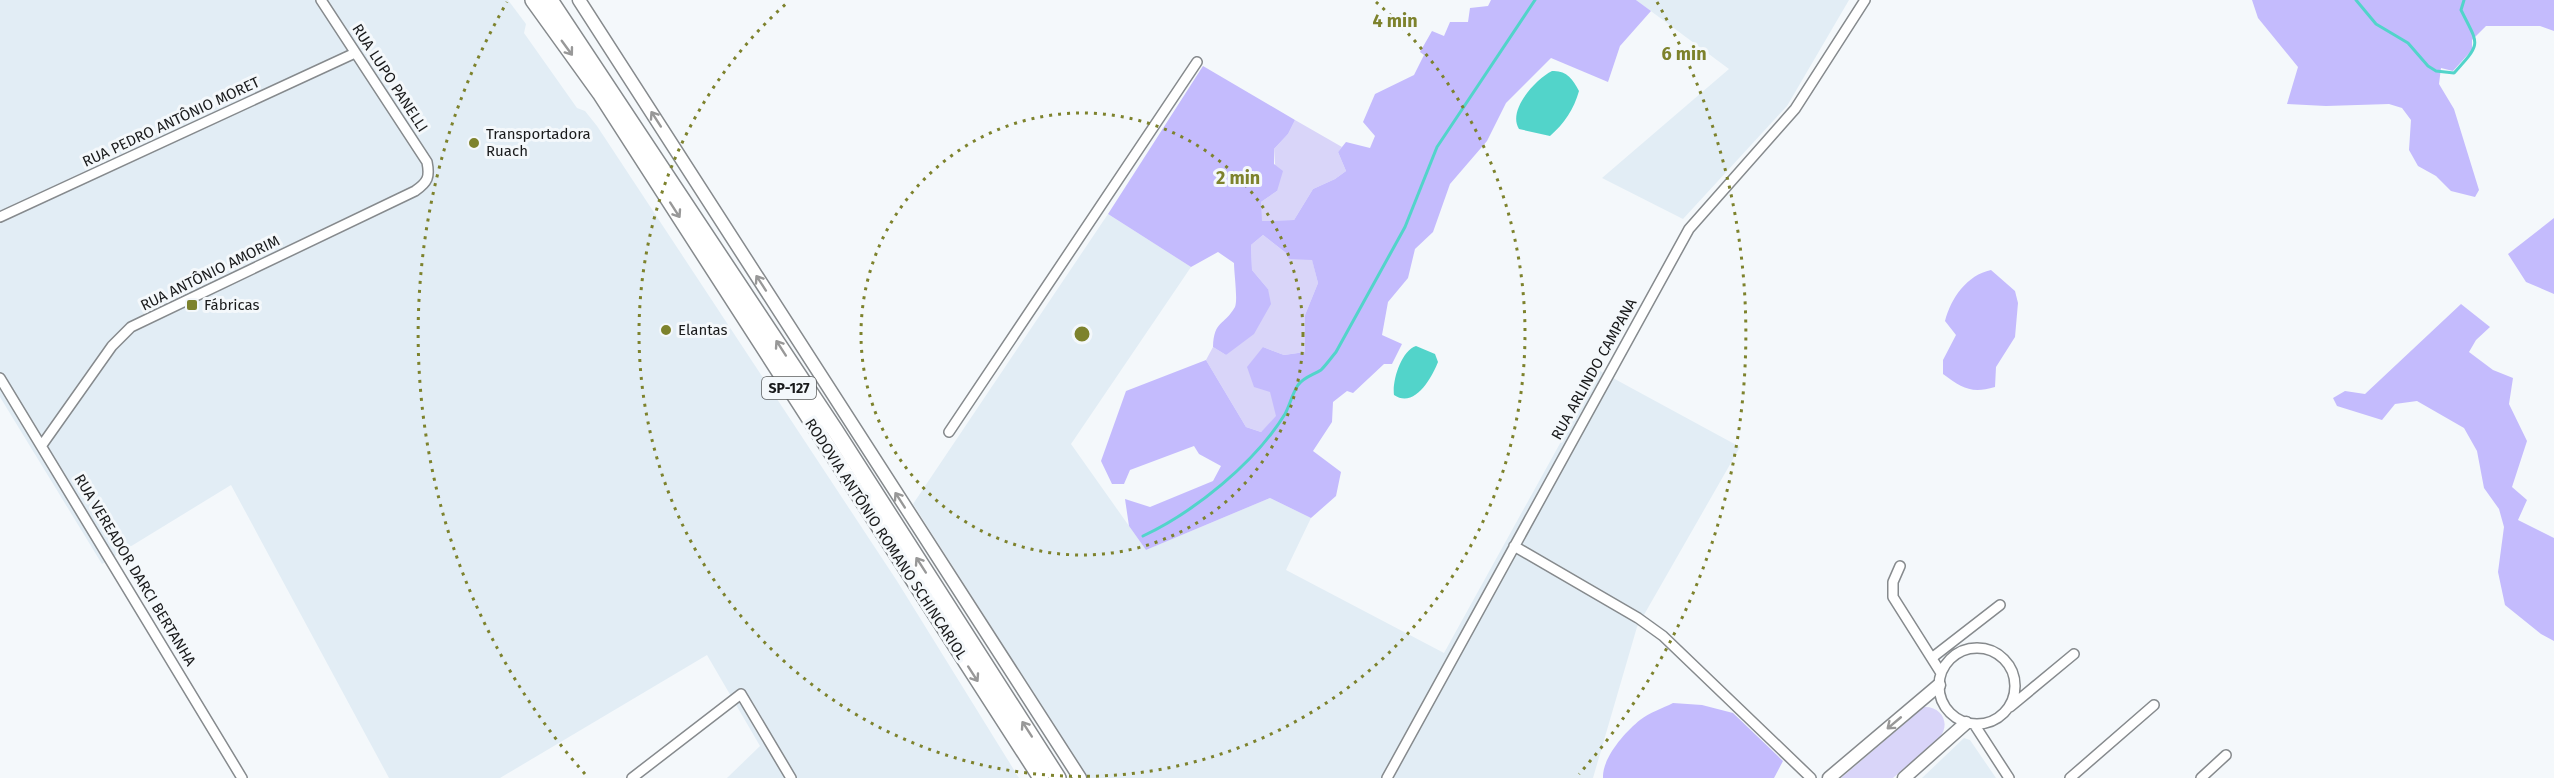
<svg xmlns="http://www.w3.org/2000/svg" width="2554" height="778" viewBox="0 0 2554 778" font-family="'Fira Sans',sans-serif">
<rect width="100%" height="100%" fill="#f4f8fb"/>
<path fill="#e2edf5" d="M 0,0 L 508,0 L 526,24 L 524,33 L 577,108 L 585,111 L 597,126 L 897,581 L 1019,778 L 727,778 L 760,746 L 707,655 L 500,778 L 389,778 L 231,485 L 102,564 L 0,397 Z
M 1636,0 L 1849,0 L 1787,106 L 1683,219 L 1602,178 L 1729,69 Z
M 1108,214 L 1191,267 L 1071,444 L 1146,550 L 1270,498 L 1311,518 L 1286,570 L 1444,653 L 1600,371 L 1740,447 L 1637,627 L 1593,778 L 1088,778 L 913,504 Z
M 1964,738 L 1970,740 L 1996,778 L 1922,778 Z"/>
<path fill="#d9d5f9" d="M 1295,120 L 1342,147 L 1338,152 L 1346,171 L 1335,179 L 1313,189 L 1294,220 L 1261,221 L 1261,202 L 1277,191 L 1274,149 L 1288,134 Z
M 1263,235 L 1286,253 L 1312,259 L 1318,283 L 1305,315 L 1305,352 L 1284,355 L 1263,347 L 1277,416 L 1261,432 L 1246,427 L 1206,360 L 1213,347 L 1226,355 L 1268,289 L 1252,270 L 1251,245 Z
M 1924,707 C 1941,706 1951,723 1940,737 L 1893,778 L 1841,778 Z"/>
<path fill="#c4bbfd" d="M 1491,0 L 1636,0 L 1651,11 L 1620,46 L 1608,82 L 1551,58 L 1506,103 L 1487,141 L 1450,184 L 1433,232 L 1415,249 L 1408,278 L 1388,302 L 1382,335 L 1402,344 L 1392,364 L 1384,364 L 1353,393 L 1347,391 L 1333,402 L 1332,422 L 1313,451 L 1341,472 L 1336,496 L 1311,518 L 1270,498 L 1146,550 L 1129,526 L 1125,499 L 1150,507 L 1213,481 L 1221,466 L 1199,454 L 1194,446 L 1130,470 L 1124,484 L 1112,484 L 1101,461 L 1126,391 L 1206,360 L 1246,427 L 1261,432 L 1276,416 L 1270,392 L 1254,387 L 1247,367 L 1263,347 L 1284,355 L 1305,352 L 1305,315 L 1318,283 L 1312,260 L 1289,259 L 1286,253 L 1263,235 L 1251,245 L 1252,270 L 1268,289 L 1271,304 L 1254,334 L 1226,355 L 1213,347 C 1214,320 1224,326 1235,307 C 1238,300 1234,273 1234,263 L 1218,252 L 1191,267 L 1108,214 L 1203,66 L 1295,120 L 1288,134 L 1274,149 L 1274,164 L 1283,171 L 1277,191 L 1261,202 L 1262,221 L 1294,220 L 1313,189 L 1335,179 L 1346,171 L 1338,152 L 1346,142 L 1370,148 L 1375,136 L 1363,122 L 1375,94 L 1414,75 L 1424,55 L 1420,52 L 1432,31 L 1444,36 L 1450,22 L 1468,22 L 1470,8 L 1488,6 Z
M 2252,0 L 2554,0 L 2554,31 L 2540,26 L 2486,26 L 2472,40 L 2472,50 L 2453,71 L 2441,68 L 2439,84 L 2454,109 L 2479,190 L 2475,197 L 2451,191 L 2436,176 L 2418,166 L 2409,150 L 2411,120 L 2402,108 L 2389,104 L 2326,106 L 2287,104 L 2298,67 L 2258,18 Z
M 2554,218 L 2554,294 L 2526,282 L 2508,254 Z
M 1991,270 L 2015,291 L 2018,303 L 2015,337 L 1996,367 L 1995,387 C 1971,394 1962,388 1943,374 L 1943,360 L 1956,335 L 1945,321 C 1951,298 1967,275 1991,270 Z
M 2461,304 L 2490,327 L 2476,340 L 2469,352 L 2493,370 L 2513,378 L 2509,404 L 2527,441 L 2512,487 L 2527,500 L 2518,520 L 2554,538 L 2554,641 L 2541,634 L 2505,605 L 2498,572 L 2504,527 L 2499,509 L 2484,488 L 2477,451 L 2464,428 L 2417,401 L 2395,404 L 2382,420 L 2337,406 L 2333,398 L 2345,391 L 2365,394 Z
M 1673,703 L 1702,705 L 1733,713 L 1783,761 L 1774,778 L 1603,778 C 1602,758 1625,732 1640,720 C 1649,713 1663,708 1673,703 Z"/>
<path fill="#52d4ca" d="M 1552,71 C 1566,70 1573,79 1579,91 C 1574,109 1564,124 1550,136 L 1519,129 C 1507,110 1536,79 1552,71 Z
M 1416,346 L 1435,354 L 1438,362 C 1432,377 1415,409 1394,395 C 1392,381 1401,351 1416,346 Z"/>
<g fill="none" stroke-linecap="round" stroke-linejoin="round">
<path stroke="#52d4ca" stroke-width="3" d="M 2356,0 L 2376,24 L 2408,43 L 2428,66 L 2436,71 L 2454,73 C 2482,42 2479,46 2461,10 L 2464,0
M 1143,536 C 1194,512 1255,463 1285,414 C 1290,405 1292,394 1298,385 C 1304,377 1313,375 1321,370 C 1326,365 1331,358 1336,352 L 1405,227 L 1437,147 L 1535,0"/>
<defs>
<path id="minor" d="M 0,217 L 355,53
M 0,378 L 242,778
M 949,432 L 1197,62
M 42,445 L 112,346 L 131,327 L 415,191 C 428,182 430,177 427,162 L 321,0
M 1514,546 L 1638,618 L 1663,636 L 1811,778
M 1900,566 L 1893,582 L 1893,597 L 1941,673
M1939 686a38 38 0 1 1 76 0a38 38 0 1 1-76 0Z
M 1933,657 L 2000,605
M 2010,707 L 2074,654
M 1974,724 L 2009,778
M 632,778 L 741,694 L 791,778
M 1387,778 L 1689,229 L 1795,109 L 1865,0
M 2070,778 L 2154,705
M 2201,778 L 2226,755"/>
<path id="tertiary" d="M 579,0 L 1080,778
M 1829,778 L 1939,685
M 1904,778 L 1966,723"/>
<path id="trunk" d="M 533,0 L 600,93 L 1041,778
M 550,0 L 835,430 L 1058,778"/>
</defs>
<use href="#minor" stroke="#868a8d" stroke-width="12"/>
<use href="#tertiary" stroke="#868a8d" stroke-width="15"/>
<use href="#trunk" stroke="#868a8d" stroke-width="18"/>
<use href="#minor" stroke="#fff" stroke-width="9"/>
<use href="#tertiary" stroke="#fff" stroke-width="12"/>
<use href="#trunk" stroke="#fff" stroke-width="15"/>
</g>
<defs><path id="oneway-shaft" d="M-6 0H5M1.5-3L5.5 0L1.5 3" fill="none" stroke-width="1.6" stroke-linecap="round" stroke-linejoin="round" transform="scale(1.5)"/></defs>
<g stroke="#989898">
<use href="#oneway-shaft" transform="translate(567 48) rotate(54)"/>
<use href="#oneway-shaft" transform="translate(656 119) rotate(-123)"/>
<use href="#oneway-shaft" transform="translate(675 210) rotate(57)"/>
<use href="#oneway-shaft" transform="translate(761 283) rotate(-123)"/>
<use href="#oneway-shaft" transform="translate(781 348) rotate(-123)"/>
<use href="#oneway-shaft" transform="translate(900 500) rotate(-123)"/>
<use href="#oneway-shaft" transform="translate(921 565) rotate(-123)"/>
<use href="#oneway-shaft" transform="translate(973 674) rotate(57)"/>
<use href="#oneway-shaft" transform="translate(1894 723) rotate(140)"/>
<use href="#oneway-shaft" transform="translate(1027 729) rotate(-123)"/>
</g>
<g fill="none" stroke="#7d822c" stroke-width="3" stroke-dasharray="3 6">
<circle cx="1082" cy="334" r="221"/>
<path d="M1376 2A443 443 0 1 1 788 2"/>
<path d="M585 774A664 664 0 0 1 507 2M1657 2A664 664 0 0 1 1579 774"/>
</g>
<g fill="#7d822c" stroke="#f4f8fb" stroke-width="2">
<circle cx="474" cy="143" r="6"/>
<rect x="186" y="299" width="12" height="12" rx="3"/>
<circle cx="666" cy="330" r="6"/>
</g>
<g text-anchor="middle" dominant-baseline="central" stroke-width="6" stroke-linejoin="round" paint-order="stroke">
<rect fill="#f4f8fb" stroke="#5b5d5e" stroke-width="1.5" x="762" y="377" width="54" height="22" rx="4.5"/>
<g font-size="14" font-weight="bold" fill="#191a1b">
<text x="789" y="388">SP-127</text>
</g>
<g font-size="15" fill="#191a1b" stroke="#f4f8fb">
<text transform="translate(390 78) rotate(57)">RUA LUPO PANELLI</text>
<text transform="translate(171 122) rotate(-25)">RUA PEDRO ANTÔNIO MORET</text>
<text transform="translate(210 273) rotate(-26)">RUA ANTÔNIO AMORIM</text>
<text transform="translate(1594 369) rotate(-61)">RUA ARLINDO CAMPANA</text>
<text transform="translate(886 539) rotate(57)">RODOVIA ANTÔNIO ROMANO SCHINCARIOL</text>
<text transform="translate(135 570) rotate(59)">RUA VEREADOR DARCI BERTANHA</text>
</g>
<g font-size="15" fill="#191a1b" stroke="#f4f8fb" text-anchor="start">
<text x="486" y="134">Transportadora<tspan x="486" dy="17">Ruach</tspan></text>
<text x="204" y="305">Fábricas</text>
<text x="678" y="330">Elantas</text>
</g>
</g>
<circle cx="1082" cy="334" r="9" fill="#7d822c" stroke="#f4f8fb" stroke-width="3"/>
<g font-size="18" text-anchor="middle" font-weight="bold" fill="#7d822c" stroke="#f4f8fb" stroke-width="6" stroke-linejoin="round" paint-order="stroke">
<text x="1395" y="27">4 min</text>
<text x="1684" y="60">6 min</text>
<text x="1238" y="184">2 min</text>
</g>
</svg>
